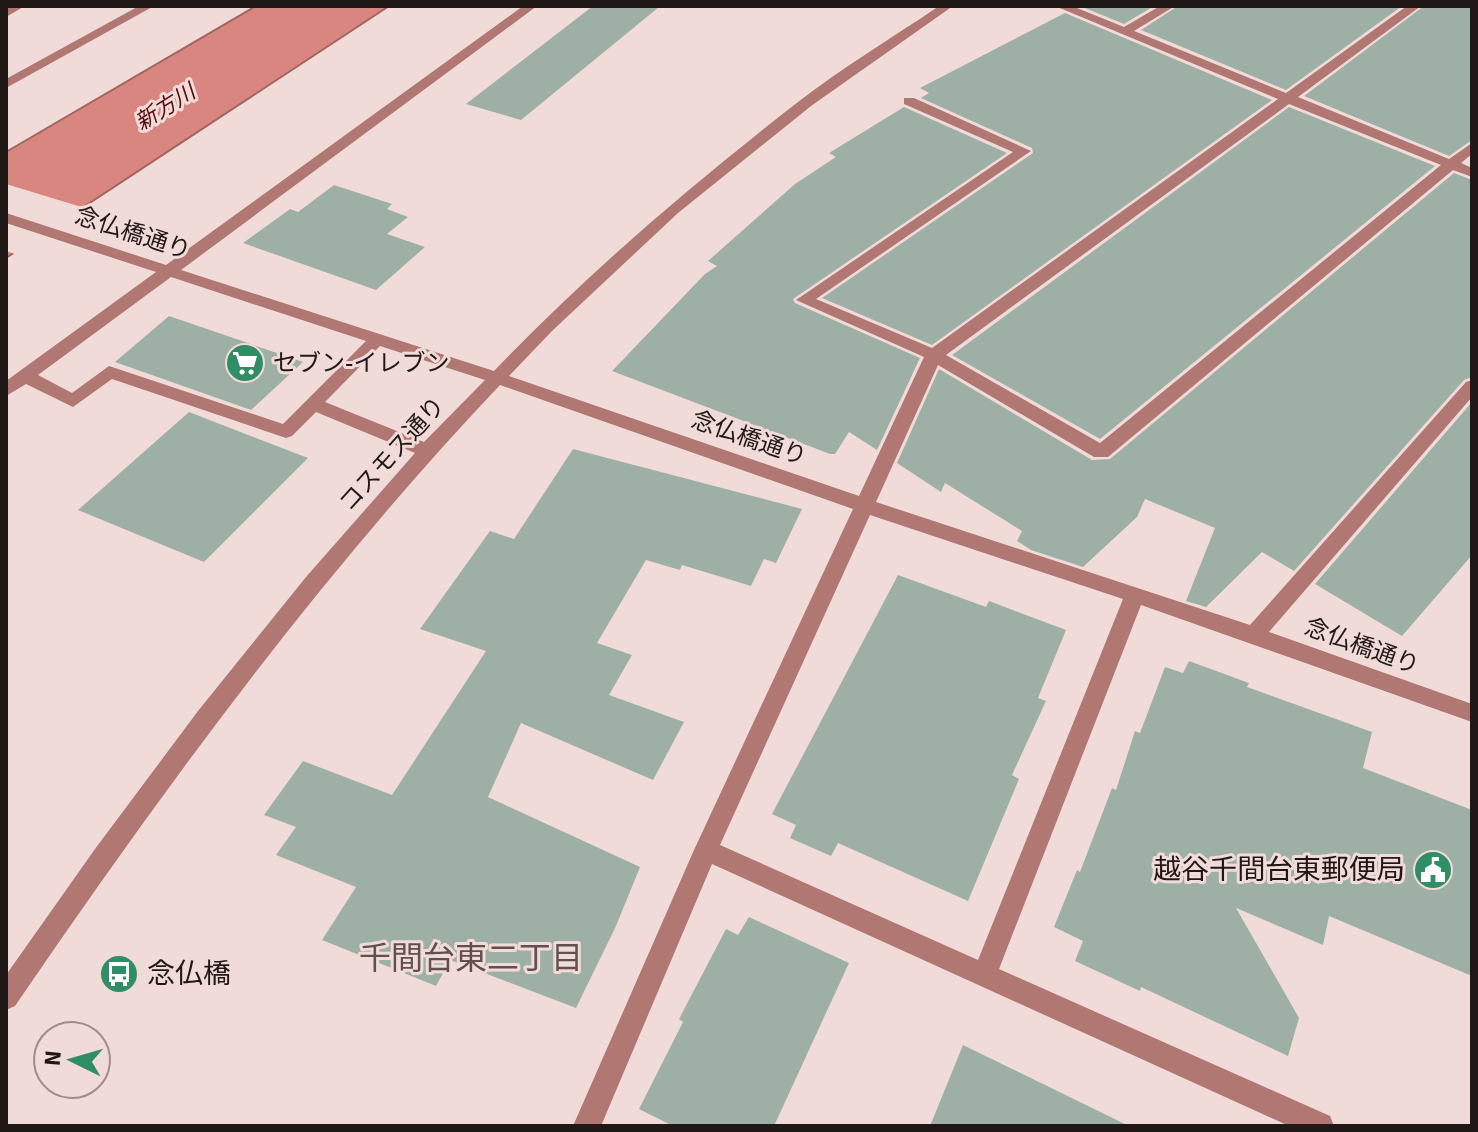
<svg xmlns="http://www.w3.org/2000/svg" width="1478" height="1132" viewBox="0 0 1478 1132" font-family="Signika,'Noto Sans JP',sans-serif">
<rect width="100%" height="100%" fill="#f1dbd9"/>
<path fill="#da8680" stroke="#a26560" stroke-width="2" d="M 256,6 L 389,6 L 6,258 L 6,152 Z"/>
<path fill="#f1dbd9" d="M 6,184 L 88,209 L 18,255 L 6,251 Z"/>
<path fill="#9eb0a6" d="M 593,6 L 659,7 L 521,120 L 466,104 Z
M 1080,6 L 1154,6 L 1124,24 Z
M 1178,6 L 1402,6 L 1286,90 L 1141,30 Z
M 1424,6 L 1472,6 L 1472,140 L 1449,156 L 1304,96 Z
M 1065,13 L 1272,100 L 932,345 L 822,298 L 1033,153 L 1032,148 L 921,98 L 929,93 L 920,88 Z
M 904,107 L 1007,153 L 793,299 L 795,303 L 920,358 L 877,450 L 849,432 L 835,454 L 830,454 L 612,371 L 705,274 L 717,266 L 708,261 L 795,184 L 836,157 L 829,153 Z
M 1289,107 L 1435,166 L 1100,439 L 952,355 Z
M 1454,173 L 1472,180 L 1472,377 L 1464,380 L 1294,571 L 1262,552 L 1206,607 L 1186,601 L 1215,528 L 1145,499 L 1137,517 L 1083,567 L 1031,550 L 1017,541 L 1022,531 L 945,483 L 941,492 L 897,463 L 939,369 L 1092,460 L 1110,459 Z
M 334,185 L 392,204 L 387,209 L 408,217 L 387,234 L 425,247 L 376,290 L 243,243 L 290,209 L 298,212 Z
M 169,316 L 303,362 L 251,410 L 115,362 Z
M 1472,402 L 1472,555 L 1402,636 L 1315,584 Z
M 189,412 L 308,458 L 204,562 L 78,510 Z
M 573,449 L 802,509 L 776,563 L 764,559 L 751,586 L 682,565 L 680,570 L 646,560 L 597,643 L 632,655 L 609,695 L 684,722 L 653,780 L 521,723 L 488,797 L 640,867 L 616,926 L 576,1008 L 450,960 L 436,986 L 322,940 L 356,887 L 276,855 L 296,827 L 264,815 L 303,761 L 392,795 L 486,651 L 420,629 L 490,531 L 514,539 Z
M 898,575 L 986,607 L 989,601 L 1066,630 L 1038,698 L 1046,701 L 1012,775 L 1019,779 L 968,901 L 838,843 L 831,856 L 790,838 L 796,825 L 772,814 Z
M 1189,661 L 1249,683 L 1247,687 L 1372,732 L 1363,768 L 1472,810 L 1472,976 L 1329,916 L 1323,945 L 1236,908 L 1299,1018 L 1288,1056 L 1141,987 L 1140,991 L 1075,961 L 1083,941 L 1054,927 L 1077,870 L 1080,872 L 1112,788 L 1116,790 L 1135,731 L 1140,733 L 1165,667 L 1183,673 Z
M 749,917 L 849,963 L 774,1126 L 673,1126 L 639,1109 L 683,1022 L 679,1019 L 726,929 L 738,935 Z
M 963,1045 L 1129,1126 L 930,1126 Z"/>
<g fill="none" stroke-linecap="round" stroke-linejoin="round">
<path fill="#b17772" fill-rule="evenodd" d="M 10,6 L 25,6 L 6,17 L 6,8 Z
M 139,6 L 154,6 L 6,88 L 6,79 Z
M 523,6 L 537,6 L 181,270 L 494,371 C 588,273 691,185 798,102 C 843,67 892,38 939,6 L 953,6 L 811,106 L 678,213 L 552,331 L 509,376 L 859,496 L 924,357 L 796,300 L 1013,152 L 904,104 L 904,98 L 914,98 L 1031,151 L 816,299 L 932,348 L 1278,99 L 1055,6 L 1072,6 L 1124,27 L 1160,6 L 1175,6 L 1134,31 L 1286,93 L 1407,6 L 1421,6 L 1298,97 L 1449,159 L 1472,143 L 1472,154 L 1461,163 L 1472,168 L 1472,177 L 1453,170 L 1108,457 L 1094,457 L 938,365 L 876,502 L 1250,625 L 1466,382 L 1472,380 L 1472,397 L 1269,632 L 1472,704 L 1472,722 L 1141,605 L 999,969 L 1330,1116 L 1334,1126 L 1289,1126 L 712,864 L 601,1126 L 573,1126 L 694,850 L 853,509 L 500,385 C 319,576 164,788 15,1006 L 6,1010 L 6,975 L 95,849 L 198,711 L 306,577 L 415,453 L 316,412 L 292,436 L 286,438 L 112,379 L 73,407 L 26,384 L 6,396 L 6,381 L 156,272 L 6,223 L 6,213 L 166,265 ZM 1289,104 L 1441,165 L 1100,443 L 946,355 ZM 171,277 L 366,341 L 283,424 L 109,366 L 72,393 L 38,375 ZM 380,346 L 485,380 L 424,442 L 325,402 ZM 870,515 L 1123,599 L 978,960 L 720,845 Z"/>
</g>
<defs>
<symbol id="supermarket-disc" viewBox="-11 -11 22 22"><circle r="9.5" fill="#308e65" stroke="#f1dbd9"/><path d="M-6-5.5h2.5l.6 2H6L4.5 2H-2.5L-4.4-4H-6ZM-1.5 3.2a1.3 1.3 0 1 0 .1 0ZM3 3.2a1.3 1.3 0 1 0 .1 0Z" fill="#fff"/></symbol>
<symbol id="civic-disc" viewBox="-11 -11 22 22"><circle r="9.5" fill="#308e65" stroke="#f1dbd9"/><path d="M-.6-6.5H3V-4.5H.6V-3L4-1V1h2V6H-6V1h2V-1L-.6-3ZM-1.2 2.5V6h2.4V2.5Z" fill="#fff"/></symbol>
<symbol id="bus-disc" viewBox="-11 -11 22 22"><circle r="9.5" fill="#308e65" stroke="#f1dbd9"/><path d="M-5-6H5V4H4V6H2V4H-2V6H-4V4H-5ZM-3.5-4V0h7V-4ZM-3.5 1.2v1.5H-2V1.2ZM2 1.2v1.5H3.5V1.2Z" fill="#fff"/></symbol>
</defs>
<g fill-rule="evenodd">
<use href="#supermarket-disc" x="223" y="341" width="44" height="44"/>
<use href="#civic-disc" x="1411" y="848" width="44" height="44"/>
<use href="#bus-disc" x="97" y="952" width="44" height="44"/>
</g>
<g text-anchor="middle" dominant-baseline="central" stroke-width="6" stroke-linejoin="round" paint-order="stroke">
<g font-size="22" font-style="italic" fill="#560a0e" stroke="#f1dbd9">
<text transform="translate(165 107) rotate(-32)">新方川</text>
</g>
<g font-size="24" fill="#201817" stroke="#f1dbd9">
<text transform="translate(133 233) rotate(18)">念仏橋通り</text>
<text transform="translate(749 438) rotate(19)">念仏橋通り</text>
<text transform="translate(392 454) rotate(-48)">コスモス通り</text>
<text transform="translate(1362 646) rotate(20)">念仏橋通り</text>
</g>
<g font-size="24" fill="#201817" stroke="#f1dbd9" text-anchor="start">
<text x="273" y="363">セブン-イレブン</text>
</g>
<g font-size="28" fill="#201817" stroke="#f1dbd9" text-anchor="end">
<text x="1405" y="870">越谷千間台東郵便局</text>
<text x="147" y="974" text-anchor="start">念仏橋</text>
</g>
<g font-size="32" fill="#62504e" stroke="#f1dbd9">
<text x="471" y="958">千間台東二丁目</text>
</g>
</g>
<rect width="1478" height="1132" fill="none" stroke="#201817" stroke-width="16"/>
<g transform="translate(72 1060) rotate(275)"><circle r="38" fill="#f1dbd9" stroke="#9d8d8b" stroke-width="2"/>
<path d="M0-6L14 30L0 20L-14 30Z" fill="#308e65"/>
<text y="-12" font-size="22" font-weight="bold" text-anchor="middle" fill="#201817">N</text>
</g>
</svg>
